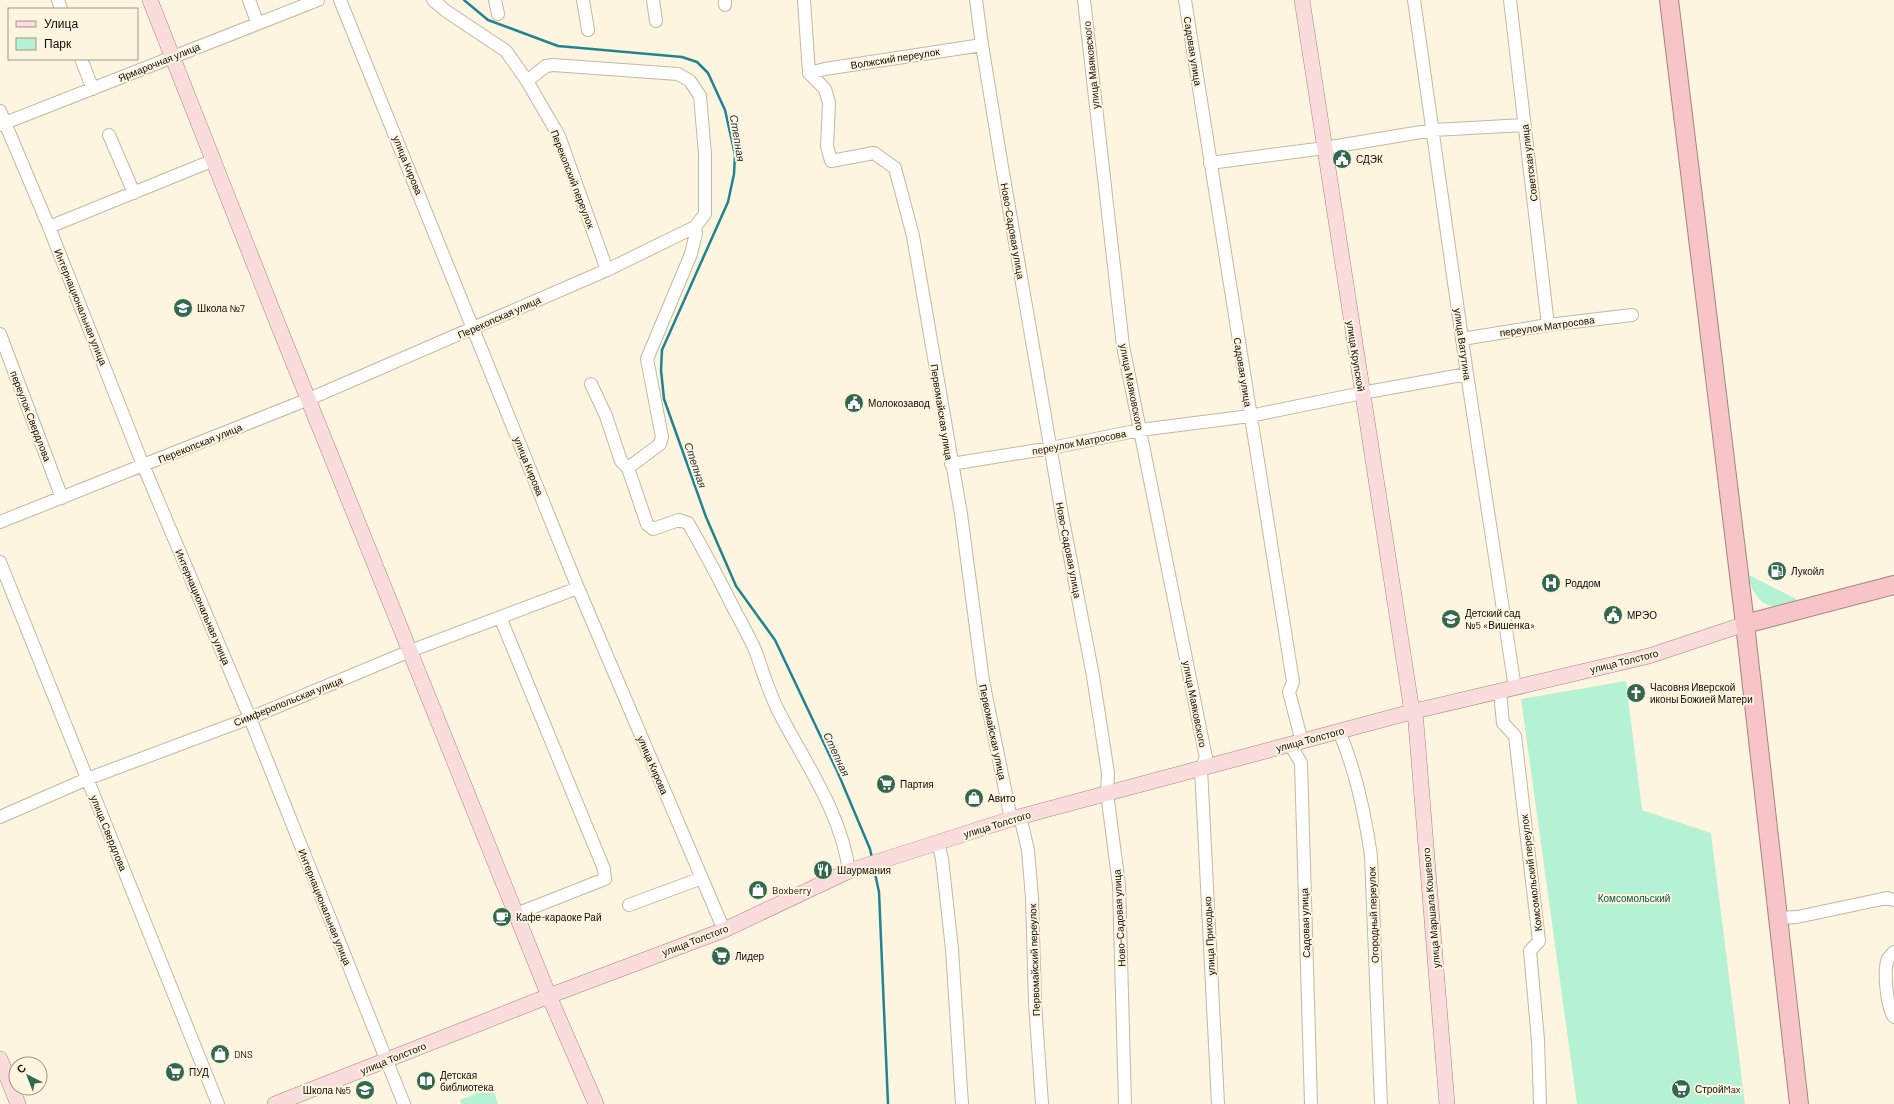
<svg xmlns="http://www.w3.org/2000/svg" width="1894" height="1104" viewBox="0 0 1894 1104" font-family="Barlow,sans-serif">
<rect width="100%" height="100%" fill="#fef5e0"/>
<path fill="#b5f2d3" d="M 1747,574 L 1806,604 C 1772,609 1758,611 1747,574 Z
M 1626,681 L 1642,810 L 1711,833 L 1745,1104 L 1577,1104 L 1521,699 Z
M 492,1087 L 498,1104 L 461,1104 L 460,1100 Z"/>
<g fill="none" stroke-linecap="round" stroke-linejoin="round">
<path stroke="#208391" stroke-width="2.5" d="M 464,0 L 488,20 L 558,46 L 682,57 L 697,62 L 708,73 L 725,110 L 735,155 L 734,174 L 728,202 L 662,350 L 661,370 L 664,399 L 706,517 L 736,586 L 775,640 L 838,773 L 870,849 L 872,858
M 874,869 L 879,892 L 888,1104"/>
<defs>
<path id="minor" d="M 58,0 L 61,9
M 249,0 L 257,22
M 340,0 L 578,588 L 724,930
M 433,0 L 446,11 L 506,51 L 527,81 L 559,136 L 607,270
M 495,0 L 498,14
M 583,0 L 588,30
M 653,0 L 656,21
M 804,0 L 809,73
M 976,0 L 982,45 L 1001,161 L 1062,515 L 1093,676 L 1108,773 L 1107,793 L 1119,885 L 1125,1104
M 1084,0 L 1123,346 L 1206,758 L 1201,768 L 1218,1104
M 1185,0 L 1293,682 L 1289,692 L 1302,742
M 1414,0 L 1467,374 L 1515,688
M 1510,0 L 1548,325
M 725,5 L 725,0
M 81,59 L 93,89
M 809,73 L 825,89 L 829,103 L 827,146 L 831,161 L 874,153 L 895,168 L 913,236 L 961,514 L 983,681 L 1011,819
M 809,73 L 825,69 L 982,45
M 0,111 L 49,227 L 143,465 L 250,718 L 404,1104
M 0,125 L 318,0
M 109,135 L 134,193
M 1210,163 L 1325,148 L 1433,130 L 1525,125
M 49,227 L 214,160
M 695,227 L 696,233 L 691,254 L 647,359 L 662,437 L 660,444 L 628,468 L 647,524 L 653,529 L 679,520 L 688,523 C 705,552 720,581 735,611 C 742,624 750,638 756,652 C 763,673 770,696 781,716 C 807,766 841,813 849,871
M 0,334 L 62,498
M 1462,339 L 1548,325 L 1632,315
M 591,384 L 606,416 L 621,461 L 628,468
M 951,464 L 1051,448 L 1140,430 L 1250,416 L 1362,393 L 1467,374
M 0,522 L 309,399 L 607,270 L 695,227 L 705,214 L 705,154 L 700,96 L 690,81 L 678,74 L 553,65 L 546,66 L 527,81
M 0,562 L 218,1104
M 500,617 L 604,869 L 605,879 L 516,914
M 1500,692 L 1503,723 L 1515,736 L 1539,941 L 1530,951 L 1538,1040 L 1540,1104
M 1339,731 C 1356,771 1365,814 1371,856 L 1381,1104
M 1290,744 L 1301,763 L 1311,1104
M 1020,816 L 1028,850 L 1032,898 L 1035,1003 L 1042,1104
M 0,817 L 87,779 L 250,718 L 410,651 L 578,588
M 938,842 L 942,859 L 952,949 L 962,1104
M 629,905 L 702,878
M 1778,918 L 1797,917 L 1887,898 L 1894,900
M 1894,952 C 1892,954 1889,957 1888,959 C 1883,970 1887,1008 1894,1017"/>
<path id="major" d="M 150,0 L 277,322 L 549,996 L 596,1104
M 1302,0 L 1412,712
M 1415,711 L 1447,1104
M 0,1059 L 18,1104
M 275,1104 L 549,996 L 724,930 L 849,871 L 1011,819 L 1415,711 L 1649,656 L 1745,624"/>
<path id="highway" d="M 1669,0 L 1745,624 L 1799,1104
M 1745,624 L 1894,585"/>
</defs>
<use href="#minor" stroke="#c1b8a5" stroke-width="14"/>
<use href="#major" stroke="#a58383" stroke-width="16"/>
<use href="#highway" stroke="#a58383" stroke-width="20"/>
<use href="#minor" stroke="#fff" stroke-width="12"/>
<use href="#major" stroke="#fadcdd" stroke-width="15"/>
<use href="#highway" stroke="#f7c4c7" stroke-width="18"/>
</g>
<defs>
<symbol id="civic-disc" viewBox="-11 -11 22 22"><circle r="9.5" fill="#32684e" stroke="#fef5e0"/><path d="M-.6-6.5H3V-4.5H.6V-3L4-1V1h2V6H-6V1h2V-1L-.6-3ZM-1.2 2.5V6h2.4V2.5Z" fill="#fff"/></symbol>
<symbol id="school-disc" viewBox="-11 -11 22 22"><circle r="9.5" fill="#32684e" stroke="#fef5e0"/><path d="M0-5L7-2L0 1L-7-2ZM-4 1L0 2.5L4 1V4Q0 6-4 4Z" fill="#fff"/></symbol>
<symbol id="fuel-disc" viewBox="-11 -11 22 22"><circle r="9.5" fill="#32684e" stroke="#fef5e0"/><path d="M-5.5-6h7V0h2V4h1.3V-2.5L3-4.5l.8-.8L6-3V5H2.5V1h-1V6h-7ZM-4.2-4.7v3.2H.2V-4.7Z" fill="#fff"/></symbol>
<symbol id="hospital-disc" viewBox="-11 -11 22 22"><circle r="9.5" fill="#32684e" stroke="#fef5e0"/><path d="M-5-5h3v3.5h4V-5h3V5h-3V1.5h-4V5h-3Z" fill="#fff"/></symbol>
<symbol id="church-disc" viewBox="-11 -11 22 22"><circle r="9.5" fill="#32684e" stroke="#fef5e0"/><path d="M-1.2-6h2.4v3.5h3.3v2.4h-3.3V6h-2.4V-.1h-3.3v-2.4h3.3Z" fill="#fff"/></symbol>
<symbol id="supermarket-disc" viewBox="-11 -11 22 22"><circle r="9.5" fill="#32684e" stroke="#fef5e0"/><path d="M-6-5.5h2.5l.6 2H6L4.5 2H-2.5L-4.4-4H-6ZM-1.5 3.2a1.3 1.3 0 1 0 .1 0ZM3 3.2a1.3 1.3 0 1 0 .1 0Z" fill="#fff"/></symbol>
<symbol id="shop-disc" viewBox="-11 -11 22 22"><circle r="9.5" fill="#32684e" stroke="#fef5e0"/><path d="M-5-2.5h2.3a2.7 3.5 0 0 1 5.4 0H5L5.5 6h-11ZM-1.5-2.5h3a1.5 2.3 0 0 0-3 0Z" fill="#fff"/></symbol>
<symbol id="restaurant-disc" viewBox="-11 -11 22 22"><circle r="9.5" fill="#32684e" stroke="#fef5e0"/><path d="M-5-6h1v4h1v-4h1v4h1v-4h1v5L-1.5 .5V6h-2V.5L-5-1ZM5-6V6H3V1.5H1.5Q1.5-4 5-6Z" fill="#fff"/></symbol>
<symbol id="cafe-disc" viewBox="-11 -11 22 22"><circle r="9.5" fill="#32684e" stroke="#fef5e0"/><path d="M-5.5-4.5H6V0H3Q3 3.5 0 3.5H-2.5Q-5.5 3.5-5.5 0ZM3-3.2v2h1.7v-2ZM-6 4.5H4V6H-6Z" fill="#fff"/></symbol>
<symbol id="library-disc" viewBox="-11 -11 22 22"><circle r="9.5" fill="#32684e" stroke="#fef5e0"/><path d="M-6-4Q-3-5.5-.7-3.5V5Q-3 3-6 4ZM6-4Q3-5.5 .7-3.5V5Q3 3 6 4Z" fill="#fff"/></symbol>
</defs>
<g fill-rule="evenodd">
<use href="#civic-disc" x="1331" y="148" width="22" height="22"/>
<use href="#school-disc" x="172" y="297" width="22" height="22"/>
<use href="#civic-disc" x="843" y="392" width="22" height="22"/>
<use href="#fuel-disc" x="1766" y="560" width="22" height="22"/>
<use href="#hospital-disc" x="1540" y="572" width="22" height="22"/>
<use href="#civic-disc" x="1602" y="604" width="22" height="22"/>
<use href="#school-disc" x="1440" y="608" width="22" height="22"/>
<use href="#church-disc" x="1625" y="682" width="22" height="22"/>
<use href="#supermarket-disc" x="875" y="773" width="22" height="22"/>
<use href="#shop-disc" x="963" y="787" width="22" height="22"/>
<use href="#restaurant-disc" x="812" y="859" width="22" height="22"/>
<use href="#shop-disc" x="747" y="879" width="22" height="22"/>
<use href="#cafe-disc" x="491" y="906" width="22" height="22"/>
<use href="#supermarket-disc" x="710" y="945" width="22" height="22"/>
<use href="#shop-disc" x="209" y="1043" width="22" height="22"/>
<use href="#supermarket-disc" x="164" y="1061" width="22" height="22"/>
<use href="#library-disc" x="415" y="1070" width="22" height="22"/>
<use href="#supermarket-disc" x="1670" y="1078" width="22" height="22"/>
<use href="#school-disc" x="354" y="1079" width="22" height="22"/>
</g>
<g text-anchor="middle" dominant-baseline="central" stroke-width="4" stroke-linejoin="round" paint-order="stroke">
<g font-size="10" fill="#0e0b05" stroke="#fef5e0">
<text transform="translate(1193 51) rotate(81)">Садовая улица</text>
<text transform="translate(895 58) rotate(-9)">Волжский переулок</text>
<text transform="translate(159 62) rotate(-22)">Ярмарочная улица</text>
<text transform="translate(1091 65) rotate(-96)">улица Маяковского</text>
<text transform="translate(1529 163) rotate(-97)">Советская улица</text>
<text transform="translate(408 165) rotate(68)">улица Кирова</text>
<text transform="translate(573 179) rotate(69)">Перекопский переулок</text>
<text transform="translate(1013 231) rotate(80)">Ново-Садовая улица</text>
<text transform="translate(81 307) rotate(68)">Интернациональная улица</text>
<text transform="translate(499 317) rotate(-24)">Перекопская улица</text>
<text transform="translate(1547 326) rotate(-8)">переулок Матросова</text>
<text transform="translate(1463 344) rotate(82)">улица Ватутина</text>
<text transform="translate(1356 356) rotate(81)">улица Крупской</text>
<text transform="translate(1243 372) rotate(81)">Садовая улица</text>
<text transform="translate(1132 387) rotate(79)">улица Маяковского</text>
<text transform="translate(942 412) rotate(81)">Первомайская улица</text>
<text transform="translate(31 416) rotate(69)">переулок Свердлова</text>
<text transform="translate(1079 442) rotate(-11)">переулок Матросова</text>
<text transform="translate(200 443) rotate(-22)">Перекопская улица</text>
<text transform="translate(529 466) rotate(68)">улица Кирова</text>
<text transform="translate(1069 550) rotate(79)">Ново-Садовая улица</text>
<text transform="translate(203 607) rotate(67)">Интернациональная улица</text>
<text transform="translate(1624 661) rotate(-14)">улица Толстого</text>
<text transform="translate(288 701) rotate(-22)">Симферопольская улица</text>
<text transform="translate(1195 704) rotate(79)">улица Маяковского</text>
<text transform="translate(993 732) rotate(78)">Первомайская улица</text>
<text transform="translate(1310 739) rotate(-15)">улица Толстого</text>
<text transform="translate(653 765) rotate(67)">улица Кирова</text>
<text transform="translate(997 824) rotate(-17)">улица Толстого</text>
<text transform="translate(109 833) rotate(68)">улица Свердлова</text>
<text transform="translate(1531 873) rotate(-97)">Комсомольский переулок</text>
<text transform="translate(325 907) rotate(68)">Интернациональная улица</text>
<text transform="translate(1431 908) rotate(-95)">улица Маршала Кошевого</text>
<text transform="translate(1373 915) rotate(-92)">Огородный переулок</text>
<text transform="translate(1119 918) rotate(-93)">Ново-Садовая улица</text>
<text transform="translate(1305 923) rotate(-92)">Садовая улица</text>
<text transform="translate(1209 936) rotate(-93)">улица Приходько</text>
<text transform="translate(695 940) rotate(-21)">улица Толстого</text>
<text transform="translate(1034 960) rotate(-92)">Первомайский переулок</text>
<text transform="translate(393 1058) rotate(-22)">улица Толстого</text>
</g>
<g font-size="10" fill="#0e0b05" stroke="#fef5e0" text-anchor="start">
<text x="1356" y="159">СДЭК</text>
<text x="197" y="308">Школа №7</text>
<text x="868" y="403">Молокозавод</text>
<text x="1791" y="571">Лукойл</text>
<text x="1565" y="583">Роддом</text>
<text x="1465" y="613">Детский сад<tspan x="1465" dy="12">№5 «Вишенка»</tspan></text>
<text x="1627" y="615">МРЭО</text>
<text x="1650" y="687">Часовня Иверской<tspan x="1650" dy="12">иконы Божией Матери</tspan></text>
<text x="900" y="784">Партия</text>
<text x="988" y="798">Авито</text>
<text x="837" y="870">Шаурмания</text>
<text x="772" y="890">Boxberry</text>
<text x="516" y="917">Кафе-караоке Рай</text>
<text x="735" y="956">Лидер</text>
<text x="234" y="1054">DNS</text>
<text x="189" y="1072">ПУД</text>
<text x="440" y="1075">Детская<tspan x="440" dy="12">библиотека</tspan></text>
<text x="1695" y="1089">СтройMax</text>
<text x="351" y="1090" text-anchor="end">Школа №5</text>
</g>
<g font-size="10" fill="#01583b" stroke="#fef5e0">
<text x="1634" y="898">Комсомольский</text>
</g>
<g font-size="11" font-style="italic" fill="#1e3439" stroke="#fef5e0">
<text transform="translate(738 138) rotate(81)">Степная</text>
<text transform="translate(696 465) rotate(71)">Степная</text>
<text transform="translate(837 754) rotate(65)">Степная</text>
</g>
</g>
<rect x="8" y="8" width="130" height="52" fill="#fef5e0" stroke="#9e9788"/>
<rect x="16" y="21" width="20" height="6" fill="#fadcdd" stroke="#9e9788"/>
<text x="44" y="28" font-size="12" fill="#0e0b05">Улица</text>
<rect x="16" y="38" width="20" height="12" fill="#b5f2d3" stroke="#9e9788"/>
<text x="44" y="48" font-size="12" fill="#0e0b05">Парк</text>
<g transform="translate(28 1076) rotate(318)"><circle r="19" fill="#fef5e0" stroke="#9e9788"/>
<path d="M0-3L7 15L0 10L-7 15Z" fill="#32684e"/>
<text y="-6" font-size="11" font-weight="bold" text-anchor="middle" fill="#0e0b05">С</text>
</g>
</svg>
